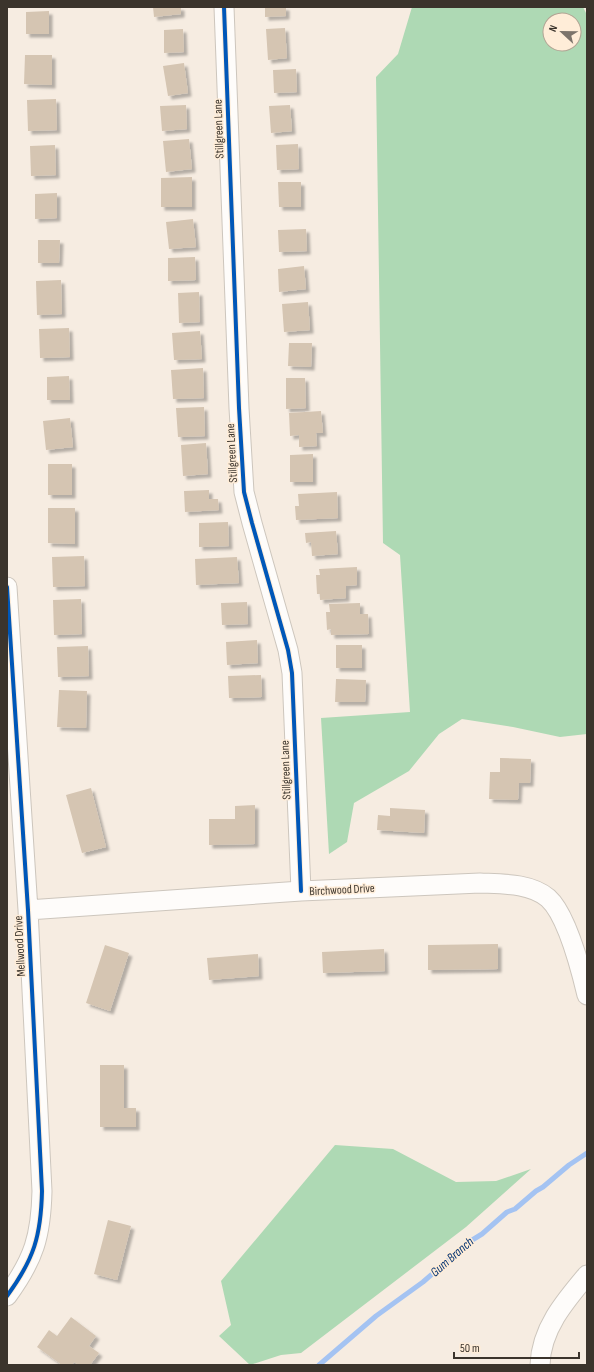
<svg xmlns="http://www.w3.org/2000/svg" width="594" height="1372" viewBox="0 0 594 1372" font-family="'Sofia Sans Condensed',sans-serif">
<defs>
<filter id="shadow"><feDropShadow dx="3.5" dy="3.5" stdDeviation="1" flood-color="#0004"/></filter>
</defs>
<rect width="100%" height="100%" fill="#f6ece1"/>
<path fill="#aed9b4" fill-rule="evenodd" d="M 412,7 L 583,7 L 587,15 L 587,734 L 560,737 L 513,727 L 462,719 L 439,734 L 409,771 L 354,803 L 347,842 L 329,854 L 321,718 L 410,712 L 400,555 L 383,543 L 376,77 L 398,54 ZM 550,20 L 574,20 L 574,44 L 550,44 Z
M 335,1145 L 393,1149 L 456,1182 L 496,1181 L 531,1169 L 466,1227 L 301,1353 L 281,1355 L 250,1365 L 219,1336 L 231,1325 L 221,1281 Z"/>
<g fill="none" stroke-linecap="round" stroke-linejoin="round">
<path stroke="#a4c3f2" stroke-width="5" d="M 319,1365 L 376,1316 L 423,1282 L 469,1242 L 482,1234 L 507,1212 L 515,1209 L 536,1191 L 543,1187 L 569,1165 L 587,1153"/>
</g>
<path fill="#d5c5b2" filter="url(#shadow)" d="M 153,7 L 181,7 L 181,14 L 154,17 Z
M 265,7 L 286,7 L 286,16 L 265,17 Z
M 49,11 L 49,34 L 26,34 L 26,12 Z
M 285,28 L 287,58 L 268,60 L 266,29 Z
M 183,29 L 184,52 L 164,53 L 164,30 Z
M 25,55 L 52,55 L 52,85 L 24,84 Z
M 184,63 L 188,93 L 168,96 L 163,66 Z
M 296,69 L 297,92 L 274,93 L 273,70 Z
M 56,99 L 57,130 L 28,131 L 27,100 Z
M 186,105 L 187,129 L 162,131 L 160,106 Z
M 290,105 L 292,131 L 271,133 L 269,106 Z
M 189,139 L 192,169 L 166,172 L 163,141 Z
M 298,144 L 299,169 L 277,170 L 276,145 Z
M 55,145 L 56,175 L 31,176 L 30,146 Z
M 192,177 L 192,207 L 161,207 L 161,178 Z
M 278,182 L 301,182 L 301,207 L 279,207 Z
M 57,193 L 57,218 L 35,219 L 35,194 Z
M 193,219 L 196,247 L 169,249 L 166,222 Z
M 306,229 L 307,251 L 279,252 L 278,230 Z
M 38,240 L 60,240 L 59,263 L 38,263 Z
M 195,257 L 196,280 L 168,281 L 168,258 Z
M 304,266 L 306,289 L 279,292 L 278,269 Z
M 61,280 L 62,314 L 37,315 L 36,281 Z
M 199,292 L 200,322 L 179,323 L 178,293 Z
M 308,302 L 310,330 L 284,332 L 282,304 Z
M 69,328 L 70,357 L 40,358 L 39,329 Z
M 200,331 L 202,359 L 174,360 L 172,333 Z
M 289,343 L 312,343 L 311,367 L 288,366 Z
M 203,368 L 204,398 L 173,399 L 171,370 Z
M 69,376 L 70,400 L 47,400 L 47,377 Z
M 286,378 L 305,378 L 306,408 L 286,409 Z
M 204,407 L 205,436 L 178,437 L 176,408 Z
M 321,411 L 323,433 L 316,433 L 317,446 L 299,447 L 299,435 L 290,436 L 289,413 Z
M 70,418 L 73,447 L 46,450 L 43,421 Z
M 206,443 L 208,474 L 183,476 L 181,445 Z
M 313,454 L 313,482 L 290,482 L 290,455 Z
M 48,464 L 72,464 L 72,495 L 48,495 Z
M 209,490 L 209,499 L 218,499 L 219,510 L 185,512 L 184,491 Z
M 337,492 L 338,518 L 296,520 L 295,506 L 299,506 L 298,494 Z
M 48,508 L 75,508 L 75,544 L 48,543 Z
M 228,522 L 229,546 L 199,547 L 199,523 Z
M 336,531 L 338,554 L 312,556 L 311,542 L 306,543 L 305,533 Z
M 84,556 L 85,586 L 53,587 L 52,557 Z
M 237,557 L 239,583 L 196,585 L 195,559 Z
M 357,567 L 357,585 L 346,586 L 346,598 L 320,600 L 320,594 L 317,594 L 316,575 L 320,575 L 319,569 Z
M 81,599 L 82,634 L 54,635 L 53,600 Z
M 247,602 L 248,624 L 222,625 L 221,603 Z
M 360,603 L 360,614 L 368,614 L 369,634 L 331,635 L 331,629 L 327,630 L 326,612 L 330,612 L 329,604 Z
M 257,640 L 258,663 L 227,665 L 226,642 Z
M 336,645 L 362,645 L 362,668 L 336,668 Z
M 88,646 L 89,676 L 58,677 L 57,647 Z
M 261,675 L 262,697 L 229,698 L 228,676 Z
M 336,679 L 366,680 L 365,702 L 335,702 Z
M 59,690 L 87,691 L 86,728 L 57,727 Z
M 500,758 L 531,759 L 530,783 L 519,783 L 518,800 L 489,799 L 490,772 L 500,772 Z
M 91,788 L 106,847 L 82,853 L 66,795 Z
M 255,805 L 255,844 L 209,845 L 209,819 L 235,819 L 235,806 Z
M 390,808 L 425,810 L 424,833 L 377,830 L 378,815 L 390,816 Z
M 498,944 L 498,969 L 428,970 L 428,945 Z
M 105,945 L 129,953 L 110,1011 L 86,1003 Z
M 384,949 L 385,971 L 323,973 L 322,952 Z
M 258,954 L 259,976 L 209,980 L 207,958 Z
M 100,1065 L 124,1065 L 124,1108 L 136,1108 L 136,1127 L 100,1127 Z
M 108,1220 L 131,1226 L 117,1280 L 94,1274 Z
M 71,1317 L 96,1336 L 89,1346 L 99,1353 L 90,1365 L 79,1365 L 74,1362 L 72,1365 L 62,1365 L 37,1347 L 49,1330 L 57,1336 Z"/>
<g fill="none" stroke-linecap="round" stroke-linejoin="round">
<defs>
<path id="street" d="M 224,7 L 239,408 L 244,492 L 252,523 L 288,650 L 292,673 L 301,891
M 7,587 L 28,910 L 42,1191 C 41,1236 34,1259 7,1296
M 28,910 L 301,891 L 480,883 C 502,884 530,883 548,898 C 567,915 581,970 587,995
M 540,1365 C 541,1329 565,1301 587,1275"/>
</defs>
<use href="#street" stroke="#cdc6bd" stroke-width="21"/>
<use href="#street" stroke="#fefcfa" stroke-width="19"/>
<defs>
<path id="cycleway" d="M 224,7 L 239,408 L 244,492 L 252,523 L 288,650 L 292,673 L 301,891
M 7,587 L 28,910 L 42,1191 C 41,1236 34,1259 7,1296"/>
</defs>
<use href="#cycleway" stroke="#ffedd8" stroke-width="6"/>
<use href="#cycleway" stroke="#0057b8" stroke-width="4"/>
</g>
<g text-anchor="middle" dominant-baseline="central" stroke-width="3" stroke-linejoin="round" paint-order="stroke">
<g font-size="12" fill="#3b342c" stroke="#ffedd8">
<text transform="translate(219 129) rotate(-92)">Stillgreen Lane</text>
<text transform="translate(232 453) rotate(-93)">Stillgreen Lane</text>
<text transform="translate(286 770) rotate(-92)">Stillgreen Lane</text>
<text transform="translate(342 890) rotate(-3)">Birchwood Drive</text>
<text transform="translate(20 946) rotate(-93)">Mellwood Drive</text>
</g>
<g font-size="13" font-style="italic" fill="#063574" stroke="#ffedd8">
<text transform="translate(452 1257) rotate(-41)">Gum Branch</text>
</g>
</g>
<rect width="594" height="1372" fill="none" stroke="#3b342c" stroke-width="16"/>
<g transform="translate(562 32) rotate(292)"><circle r="19" fill="#ffedd8" stroke="#b1a393"/>
<path d="M0-3L7 15L0 10L-7 15Z" fill="#7c746b"/>
<text y="-6" font-size="11" font-weight="bold" text-anchor="middle" fill="#3b342c">N</text>
</g>
<path d="M454 1352v6h125v-6" fill="none" stroke="#3b342c" stroke-width="2"/>
<text x="460" y="1352" font-size="12" fill="#3b342c" stroke="#ffedd8" stroke-width="3" paint-order="stroke">50 m</text>
</svg>
